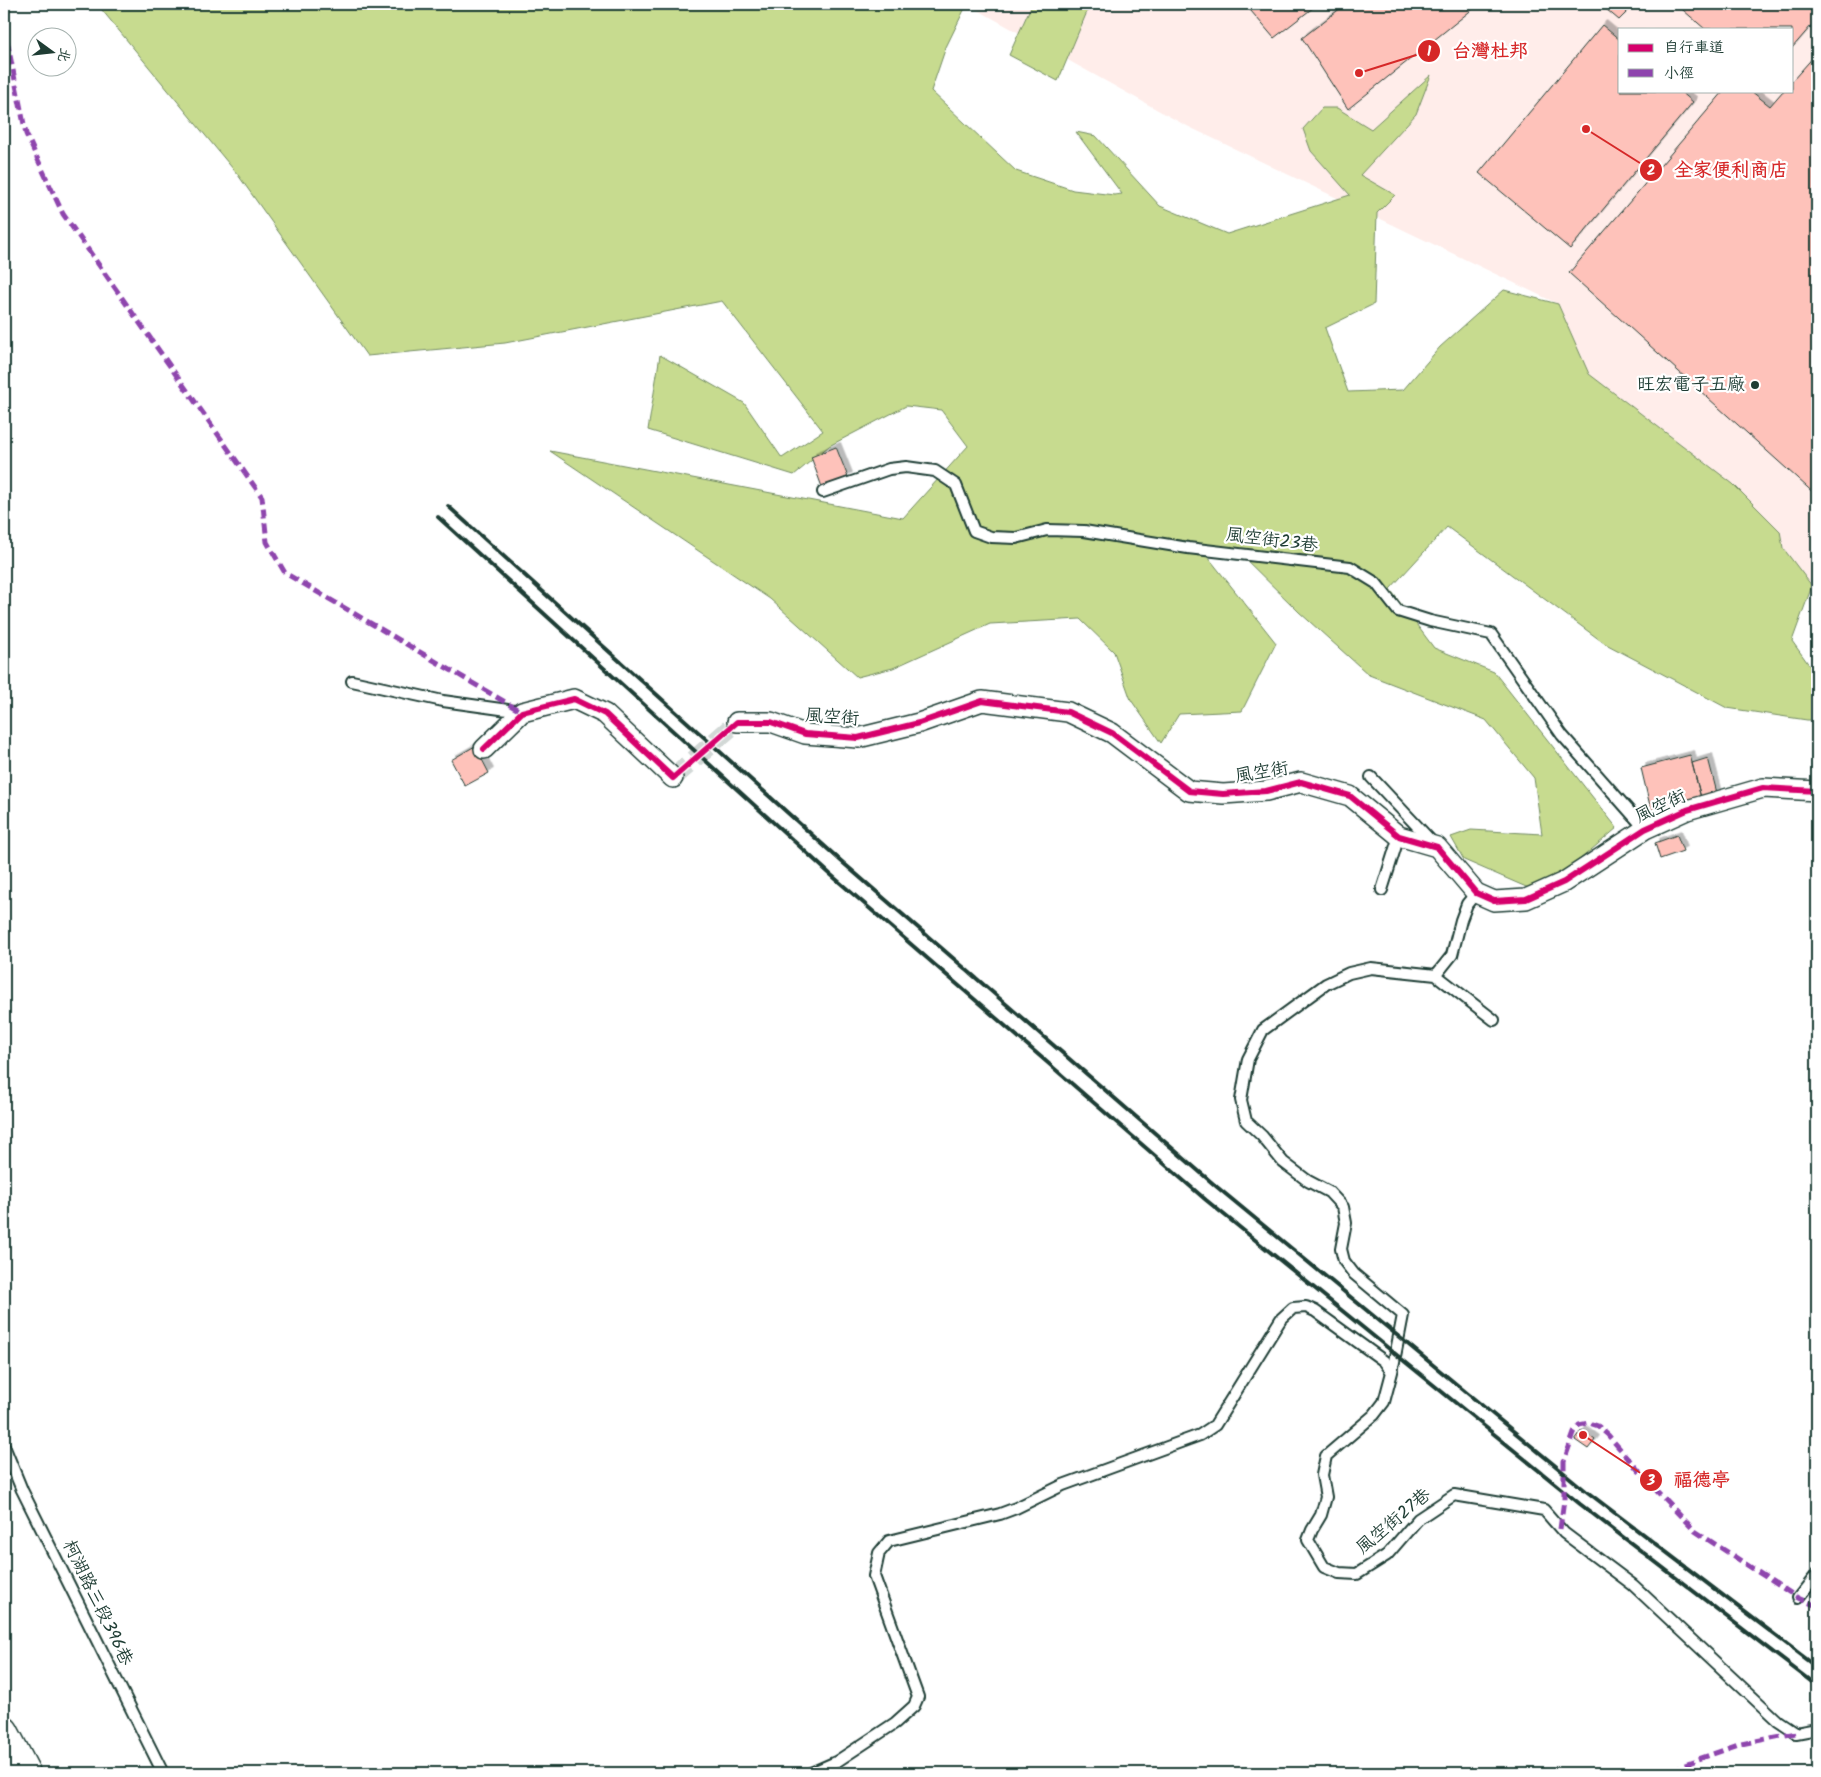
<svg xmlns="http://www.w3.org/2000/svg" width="1821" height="1777" viewBox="0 0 1821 1777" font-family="Kalam,'LXGW WenKai TC',sans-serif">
<defs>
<filter id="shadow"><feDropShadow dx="4.5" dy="-4.5" stdDeviation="0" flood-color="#0004"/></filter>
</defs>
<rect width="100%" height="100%" fill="#fff"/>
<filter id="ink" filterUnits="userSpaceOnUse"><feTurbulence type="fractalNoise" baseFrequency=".02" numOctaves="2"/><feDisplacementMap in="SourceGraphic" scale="10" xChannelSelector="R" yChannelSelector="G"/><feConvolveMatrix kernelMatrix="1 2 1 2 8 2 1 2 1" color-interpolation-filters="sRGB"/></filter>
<g filter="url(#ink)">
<path fill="#ffedea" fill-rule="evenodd" d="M 967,4 L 1817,4 L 1817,592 L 1783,548 L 1779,531 L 1733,484 L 1589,374 L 1558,304 L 1183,124 ZM 1620,29 L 1792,29 L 1792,91 L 1620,91 Z"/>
<path fill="#c7db8f" stroke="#738c62" d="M 97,4 L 967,4 L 946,47 L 931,91 L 1016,171 L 1073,190 L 1114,195 L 1122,194 L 1076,132 L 1096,136 L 1160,206 L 1227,234 L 1350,195 L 1311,151 L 1303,129 L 1322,108 L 1337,108 L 1371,129 L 1431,75 L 1416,114 L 1360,175 L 1395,195 L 1377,213 L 1374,304 L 1325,328 L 1348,392 L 1403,390 L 1440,347 L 1504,290 L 1558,304 L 1589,374 L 1733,484 L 1780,531 L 1783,548 L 1812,586 L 1792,641 L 1817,676 L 1817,720 L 1807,720 L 1727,708 L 1604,643 L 1447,527 L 1390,589 L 1434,648 L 1494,672 L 1617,828 L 1540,893 L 1464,860 L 1451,837 L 1471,830 L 1542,834 L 1534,778 L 1486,720 L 1369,675 L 1299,612 L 1232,546 L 1208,557 L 1276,643 L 1242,711 L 1179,714 L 1161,743 L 1131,700 L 1114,652 L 1080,619 L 990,624 L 893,668 L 857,677 L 770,599 L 550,451 L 903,518 L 968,446 L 941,410 L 906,406 L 829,446 L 794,475 L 648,430 L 660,355 L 744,403 L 782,458 L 823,431 L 722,301 L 505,343 L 367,356 L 238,175 Z
M 1032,4 L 1083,4 L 1089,7 L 1058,81 L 1009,55 Z"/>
<path fill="#fec2ba" stroke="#1f3d34" filter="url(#shadow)" d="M 1245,4 L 1318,4 L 1274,38 Z
M 1346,4 L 1479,4 L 1348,109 L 1302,38 Z
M 1600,4 L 1635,4 L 1619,20 Z
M 1676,4 L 1817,4 L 1817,19 L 1792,48 L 1792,29 L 1705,29 Z
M 1602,25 L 1620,40 L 1620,91 L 1680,91 L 1693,102 L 1570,249 L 1479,173 Z
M 1817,53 L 1817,496 L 1569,273 L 1724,91 L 1751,91 L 1770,106 L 1783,91 L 1792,91 L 1792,81 Z
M 836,447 L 848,477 L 822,487 L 811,457 Z
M 475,746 L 489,773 L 465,786 L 451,760 Z
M 1690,755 L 1701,798 L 1651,810 L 1641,768 Z
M 1708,758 L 1717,793 L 1701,798 L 1692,763 Z
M 1677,835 L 1683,851 L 1660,859 L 1655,843 Z
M 1582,1430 L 1595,1440 L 1588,1449 L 1575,1440 Z"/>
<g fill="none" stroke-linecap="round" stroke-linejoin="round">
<path stroke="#d2d8d6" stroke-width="19" stroke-dasharray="19 9" stroke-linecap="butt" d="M 673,778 L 737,722"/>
<defs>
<path id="service" d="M 823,492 L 889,469 L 906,467 L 935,471 L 956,485 L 974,531 L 991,537 L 1016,538 L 1047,530 L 1084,531 L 1188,548 L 1350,567 L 1376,583 L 1398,611 L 1430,621 L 1491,634 L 1562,735 L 1645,829
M 352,681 L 443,701 L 522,712
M 1371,777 L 1433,843
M 1382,890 L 1399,836
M 1476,893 L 1467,904 L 1461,920 L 1452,955 L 1436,975 L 1371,968 L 1349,973 L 1326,984 L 1263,1030 L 1248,1059 L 1241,1100 L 1246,1121 L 1262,1136 L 1283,1162 L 1308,1181 L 1329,1192 L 1343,1207 L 1346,1223 L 1341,1249 L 1344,1261 L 1354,1274 L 1403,1315 L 1392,1372 L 1384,1402 L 1374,1415 L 1326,1456 L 1322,1475 L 1326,1497 L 1321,1515 L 1312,1530 L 1308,1540 L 1324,1567 L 1339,1573 L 1357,1574 L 1387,1555 L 1418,1519 L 1454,1495 L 1544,1510 L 1564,1533 L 1633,1585 L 1778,1721 L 1796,1733 L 1817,1729
M 1436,975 L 1494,1020
M 4,1446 L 22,1490 L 163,1773
M 1798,1598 L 1817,1574
M 811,1773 L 836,1762 L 895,1723 L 914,1706 L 918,1697 L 874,1576 L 879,1553 L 889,1541 L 1000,1514 L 1016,1508 L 1063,1485 L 1200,1435 L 1215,1425 L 1281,1319 L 1293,1308 L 1306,1307 L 1315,1311 L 1384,1361 L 1392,1372"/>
<path id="minor" d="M 737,722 L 771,722 L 805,734 L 858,738 L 919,723 L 982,701 L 1068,712 L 1112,733 L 1189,791 L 1223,794 L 1266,791 L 1301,782 L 1350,796 L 1399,836 L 1437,847 L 1476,893 L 1494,901 L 1526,899 L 1564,882 L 1645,829 L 1687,810 L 1763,788 L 1817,791
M 484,749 L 522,712 L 574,699 L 605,714 L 673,778"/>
<path id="motorway" d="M 4,1731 L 26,1773"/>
</defs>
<use href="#service" stroke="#1f3d34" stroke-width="14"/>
<use href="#minor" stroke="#1f3d34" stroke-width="22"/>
<use href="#motorway" stroke="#1f3d34" stroke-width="31"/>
<use href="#service" stroke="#fff" stroke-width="10"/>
<use href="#minor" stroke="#fff" stroke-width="19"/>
<use href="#motorway" stroke="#fff" stroke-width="28"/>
<path stroke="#1f3d34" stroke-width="4" d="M 448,506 L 841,861 L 1217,1187 L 1586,1491 L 1817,1667
M 438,517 L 830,874 L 1206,1200 L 1580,1504 L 1817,1686"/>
<path stroke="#8e44ad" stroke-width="5" stroke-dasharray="10 5" stroke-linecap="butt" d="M 4,26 L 26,134 L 63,214 L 262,497 L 267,542 L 285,573 L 522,712
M 1560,1529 L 1564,1500 L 1564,1461 L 1574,1433 L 1579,1425 L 1589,1423 L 1598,1426 L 1608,1435 L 1651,1485 L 1695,1531 L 1798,1598 L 1817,1606
M 1673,1773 L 1682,1765 L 1741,1744 L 1796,1733"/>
<defs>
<path id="cycleway" d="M 484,749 L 522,712 L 574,699 L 605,714 L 673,778 L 737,722 L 771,722 L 805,734 L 858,738 L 919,723 L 982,701 L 1068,712 L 1112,733 L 1189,791 L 1223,794 L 1266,791 L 1301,782 L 1350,796 L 1399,836 L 1437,847 L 1476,893 L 1494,901 L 1526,899 L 1564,882 L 1645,829 L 1687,810 L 1763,788 L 1817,791"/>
</defs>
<use href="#cycleway" stroke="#fff" stroke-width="9"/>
<use href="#cycleway" stroke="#d6006c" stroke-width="6"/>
</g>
</g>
<circle fill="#1f3d34" stroke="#fff" stroke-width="2" cx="1755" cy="385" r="5"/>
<g text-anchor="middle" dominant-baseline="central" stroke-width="4.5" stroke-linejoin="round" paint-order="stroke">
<g font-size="18" fill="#1f3d34" stroke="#fff" text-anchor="end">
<text x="1745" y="385">旺宏電子五廠</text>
</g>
<g font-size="18" fill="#1f3d34" stroke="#fff">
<text transform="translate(1272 541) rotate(7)">風空街23巷</text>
<text transform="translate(832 718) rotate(4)">風空街</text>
<text transform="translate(1262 773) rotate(-9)">風空街</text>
<text transform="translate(1661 807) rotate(-25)">風空街</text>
<text transform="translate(1394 1522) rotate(-40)">風空街27巷</text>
<text transform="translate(97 1603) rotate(64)">柯湖路三段396巷</text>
</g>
</g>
<path fill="none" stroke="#d62828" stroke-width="2" d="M1359 73L1429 51M1586 129L1651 170M1583 1435L1651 1480"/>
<g fill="#d62828" stroke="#fff" stroke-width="2">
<circle cx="1359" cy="73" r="5"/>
<circle cx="1586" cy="129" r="5"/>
<circle cx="1583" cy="1435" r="5"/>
<circle cx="1429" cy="51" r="12"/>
<circle cx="1651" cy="170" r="12"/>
<circle cx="1651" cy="1480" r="12"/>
</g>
<g font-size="15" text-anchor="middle" font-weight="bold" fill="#fff">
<text x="1429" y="56">1</text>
<text x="1651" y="175">2</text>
<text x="1651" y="1485">3</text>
</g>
<g font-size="19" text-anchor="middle" font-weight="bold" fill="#d62828" stroke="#fff" stroke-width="4.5" stroke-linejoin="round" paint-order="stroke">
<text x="1490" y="57">台灣杜邦</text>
<text x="1731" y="176">全家便利商店</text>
<text x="1702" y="1486">福德亭</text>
</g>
<rect width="1821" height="1777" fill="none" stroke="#fff" stroke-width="20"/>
<rect x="10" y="10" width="1801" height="1757" fill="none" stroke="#1f3d34" stroke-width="2" filter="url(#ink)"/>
<rect x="1618" y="28" width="175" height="65" fill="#ffffff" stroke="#a5b1ae"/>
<rect x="1628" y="44" width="25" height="8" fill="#d6006c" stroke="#a5b1ae"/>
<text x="1664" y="52" font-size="15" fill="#1f3d34">自行車道</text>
<rect x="1628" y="69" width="25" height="8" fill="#8e44ad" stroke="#a5b1ae"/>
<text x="1664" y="78" font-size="15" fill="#1f3d34">小徑</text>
<g transform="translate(52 52) rotate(105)"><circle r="24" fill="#ffffff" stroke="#a5b1ae"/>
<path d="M0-4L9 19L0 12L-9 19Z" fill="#1f3d34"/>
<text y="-8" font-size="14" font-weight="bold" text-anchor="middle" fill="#1f3d34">北</text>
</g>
</svg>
